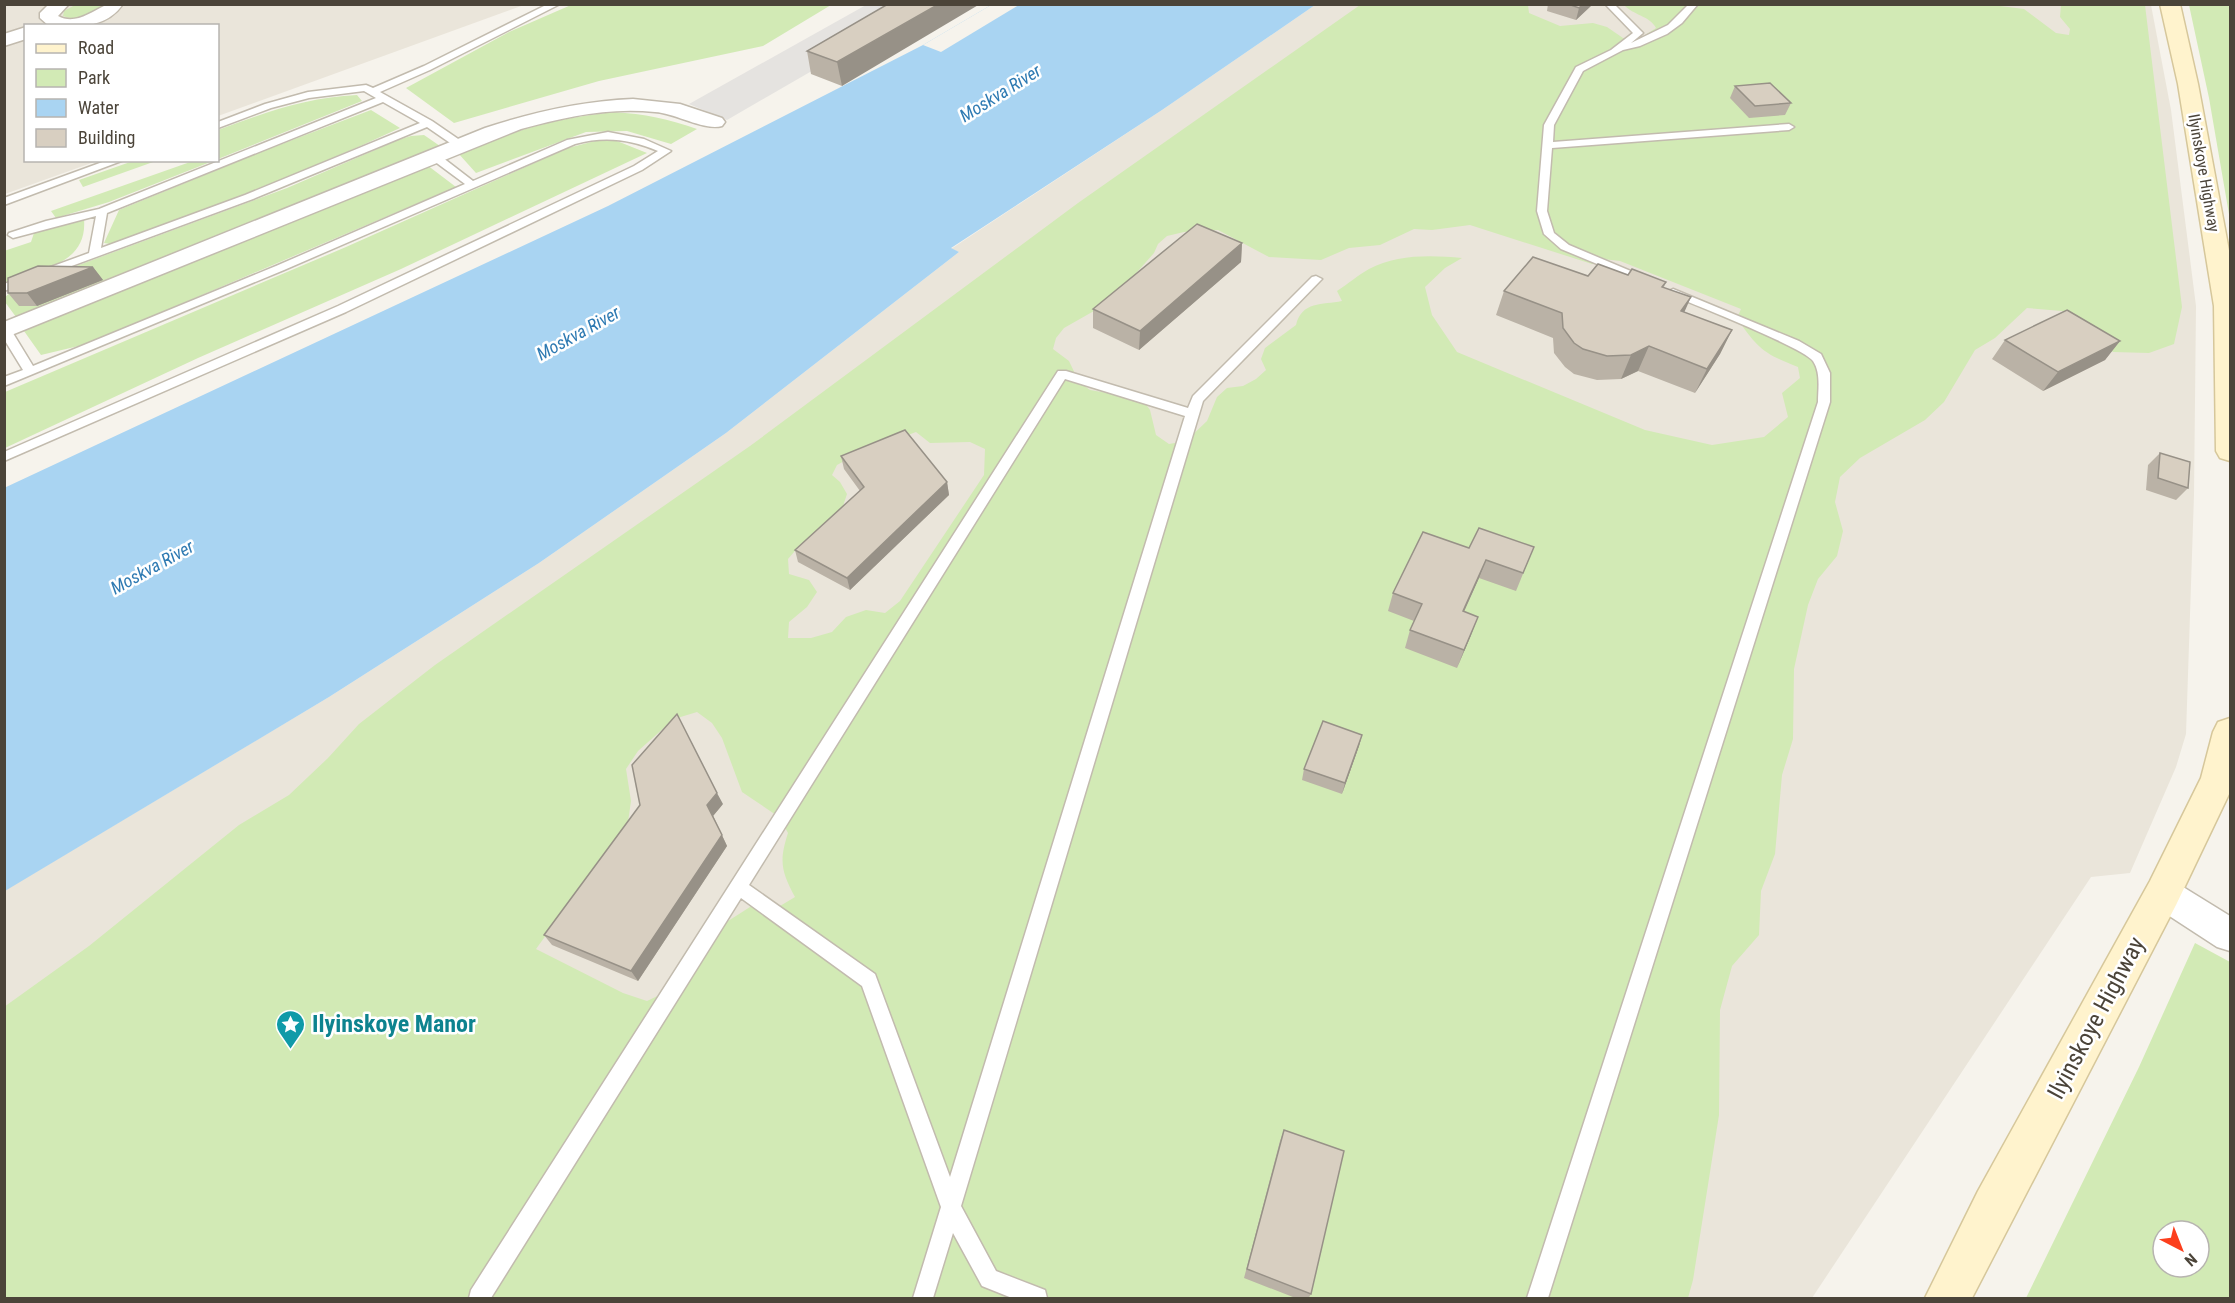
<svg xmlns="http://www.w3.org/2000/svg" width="2235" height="1303" viewBox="0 0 2235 1303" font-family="'Roboto Condensed',sans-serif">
<rect width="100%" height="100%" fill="#f6f3ec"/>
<path fill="#eae5da" d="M 5,5 L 524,5 L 218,116 L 218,26 L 26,26 L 26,160 L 97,161 L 5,194 Z
M 1315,5 L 2151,5 L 2171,110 L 2196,306 L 2194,495 L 2186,734 L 2176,767 L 2130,873 L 2091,877 L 1812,1298 L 5,1298 L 4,891 L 329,697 L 539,563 L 726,433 L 959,252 L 951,249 L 1162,110 Z"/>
<path fill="#d2eab5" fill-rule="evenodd" d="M 75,5 L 102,4 L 103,5 L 103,8 C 89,14 77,22 63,16 L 64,11 Z
M 571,5 L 571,4 L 831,5 L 763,46 L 599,81 L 454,123 L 406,88 L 509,32 Z
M 1360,5 L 1528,5 L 1529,13 L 1560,26 L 1593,23 L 1607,27 L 1623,38 L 1636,41 L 1656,28 C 1650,16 1633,15 1624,5 L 1992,5 L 2024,9 L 2056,33 L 2069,35 L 2070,29 L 2060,17 L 2061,5 L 2145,5 L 2182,307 L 2174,344 L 2149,353 L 2113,352 L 2062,311 L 2027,308 L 1995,338 L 1975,350 L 1944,402 L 1925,420 L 1860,458 L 1840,477 L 1835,502 L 1843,531 L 1837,556 L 1818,579 L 1808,605 L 1794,669 L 1793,739 L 1782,775 L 1775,854 L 1761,891 L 1759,935 L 1732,966 L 1720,1010 L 1719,1115 L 1693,1280 L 1688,1298 L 5,1298 L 4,1007 L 89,946 L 239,825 L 289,795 L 328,758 L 359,724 L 435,665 L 750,446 L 1078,203 ZM 1470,225 L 1592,264 L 1603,259 L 1620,261 L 1741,309 L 1737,318 C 1757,348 1764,354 1798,367 L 1800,378 L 1782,393 L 1788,417 L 1764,437 L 1712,445 L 1645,430 L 1457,352 L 1432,315 L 1425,287 L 1445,268 L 1462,258 C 1432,255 1396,254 1369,269 C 1358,275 1348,284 1337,291 L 1342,301 C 1322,305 1302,301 1296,325 L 1265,348 L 1261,359 L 1266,370 L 1256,379 L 1243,386 L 1227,388 L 1217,397 L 1207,421 L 1186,441 L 1169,444 L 1156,435 L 1150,410 L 1142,399 L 1090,390 L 1079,382 L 1069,361 L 1053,349 L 1056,338 L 1064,328 L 1101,307 L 1122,289 L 1154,253 L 1158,244 L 1167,236 L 1184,232 L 1218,230 L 1269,257 L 1321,260 L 1349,248 L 1380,245 L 1414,229 L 1432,230 ZM 916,432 L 930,443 L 970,442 L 985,449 L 984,475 L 900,601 L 885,613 L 866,610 L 846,617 L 832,632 L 811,638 L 788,638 L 789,622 L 807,607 L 817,592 L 809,580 L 789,574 L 788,559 L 800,545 L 842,509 L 847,494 L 840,482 L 832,475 L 837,465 L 857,454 ZM 697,712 L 712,723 L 722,738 L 742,792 L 779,817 L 788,833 C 779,861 781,871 795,897 L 775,909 L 750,907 L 725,923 L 672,989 L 647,1001 L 623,993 L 536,949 L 628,822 L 631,801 L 626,769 L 638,751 L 674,719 Z
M 2189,5 L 2230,5 L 2230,220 L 2209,98 Z
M 357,95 L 362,101 L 218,159 L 218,130 C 263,113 308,97 357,95 Z
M 371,110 L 400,128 C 305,172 208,209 110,244 L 104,243 L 119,210 L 266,150 Z
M 614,112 C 644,114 669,119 697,129 L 671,144 L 627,131 L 586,132 L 476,173 L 458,153 C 513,131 555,118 614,112 Z
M 424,135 L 440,146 L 16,317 L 5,302 L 4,298 L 14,289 L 287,188 L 398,140 L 411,136 Z
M 595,141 L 617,141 L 647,153 L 401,269 L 198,358 L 5,448 L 5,392 L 346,247 L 568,148 Z
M 133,161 L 156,161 L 83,187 L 79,180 Z
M 193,161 L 213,161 L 109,202 L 56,218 L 51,211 Z
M 427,165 L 456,187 L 87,344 L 41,355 L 24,331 Z
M 84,219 C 88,265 39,270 5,282 L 4,251 L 31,242 L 34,233 L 55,224 Z
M 2195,943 L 2230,962 L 2230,1298 L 2026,1298 L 2139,1067 ZM 2163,1231 L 2199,1231 L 2199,1267 L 2163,1267 Z"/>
<path fill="#e5e3e0" d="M 866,5 L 926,5 L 727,120 L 689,104 Z"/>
<path fill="#a9d4f2" d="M 991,5 L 1315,5 L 1162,110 L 951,248 L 959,252 L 726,433 L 539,563 L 329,697 L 5,891 L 4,488 L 608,206 L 923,45 Z"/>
<path fill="#f6f3ec" d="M 991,5 L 1019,5 L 941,52 L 923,45 Z"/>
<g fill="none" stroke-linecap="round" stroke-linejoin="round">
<defs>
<path id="lane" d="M 548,4 L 560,4 L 430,70 L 380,92 L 432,121 L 464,143 L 464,147 L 456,147 L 427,127 L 253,199 L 4,291 L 4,284 L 89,253 L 96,216 L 13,238 L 8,235 L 9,233 L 46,221 L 99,209 L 376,98 L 364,91 L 309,98 L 271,108 L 218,128 L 218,122 L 265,104 L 308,92 L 366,85 L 373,88 L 424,66 ZM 383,102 L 420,123 L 245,195 L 101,248 L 107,213 Z
M 1605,4 L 1614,4 L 1643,33 L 1631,43 L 1668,25 L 1689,4 L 1698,4 L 1682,23 L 1667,34 L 1640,46 L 1623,50 L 1583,71 L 1554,125 L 1553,142 L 1789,124 L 1794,127 L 1789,130 L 1552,148 L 1547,211 L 1554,233 L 1569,245 L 1652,280 L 1652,284 L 1648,285 L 1561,249 L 1544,234 L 1537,211 L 1544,125 L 1576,67 L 1611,50 L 1633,33 Z
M 608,132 L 644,139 L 671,151 L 642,170 L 346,312 L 4,461 L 4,452 L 338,306 L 634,166 L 658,151 C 629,139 605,136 575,144 L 284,270 L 4,386 L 4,377 L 23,370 L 4,339 L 4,324 L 8,325 L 33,366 L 276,266 L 465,184 L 430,158 L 430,154 L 438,154 L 473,181 L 567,140 Z
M 108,160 L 124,160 L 4,205 L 4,198 Z
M 1316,276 L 1322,279 L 1320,281 L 1203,401 L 961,1206 L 996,1271 L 1045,1290 L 1047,1298 L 1012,1298 L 982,1286 L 953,1233 L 933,1298 L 913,1298 L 941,1207 L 862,986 L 741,898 L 491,1298 L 469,1298 L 471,1290 L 1058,371 L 1066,371 L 1188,408 L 1193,396 L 1312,277 ZM 1065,379 L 1185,416 L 950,1177 L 875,974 L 749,885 Z
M 1673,289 L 1799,341 L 1821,354 L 1830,373 L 1830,402 L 1548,1298 L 1527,1298 L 1818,402 C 1818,389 1821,373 1813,361 C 1803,347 1692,304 1669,294 L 1667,292 Z"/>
<path id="street" d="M 49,4 L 69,4 L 58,16 C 74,25 90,13 104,6 C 109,3 117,4 123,4 C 105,30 77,26 49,26 L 40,18 L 40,13 Z
M 26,27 L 26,39 L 4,46 L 4,34 Z
M 633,99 L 680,104 L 722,118 L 725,122 L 722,126 C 704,131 675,113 655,112 C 609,107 565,117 521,129 L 4,338 L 4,322 L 485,128 C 534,112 582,101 633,99 Z
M 2163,877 L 2175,882 L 2230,916 L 2230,951 L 2217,947 L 2151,904 L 2146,893 L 2151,882 Z"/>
<path id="secondary" d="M 2160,4 L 2180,4 L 2198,84 L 2230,256 L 2230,461 L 2220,458 L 2216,451 L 2214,306 L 2178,84 Z
M 2230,718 L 2230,792 L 2176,905 L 1972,1298 L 1925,1298 L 1978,1191 L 2150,881 L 2201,778 L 2213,732 L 2218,722 Z"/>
</defs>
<use href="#lane" stroke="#c2bbae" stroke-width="3"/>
<use href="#street" stroke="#c2bbae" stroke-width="3"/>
<use href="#secondary" stroke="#d6c79b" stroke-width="3"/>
<use href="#lane" fill="#fff" fill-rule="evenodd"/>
<use href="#street" fill="#fff" fill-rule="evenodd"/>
<use href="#secondary" fill="#fff3cd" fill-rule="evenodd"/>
</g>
<path fill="#bab2a6" d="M 888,4 L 842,86 L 811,74 L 807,51 Z
M 1548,4 L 1593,4 L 1576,20 L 1547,11 Z
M 1735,86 L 1791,103 L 1785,115 L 1749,118 L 1730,98 Z
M 1242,243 L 1241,262 L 1139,350 L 1093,328 L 1093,309 Z
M 93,267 L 103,280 L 37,306 L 19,306 L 8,293 Z
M 1628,275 L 1666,282 L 1664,287 L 1684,312 L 1732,330 L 1720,354 L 1695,393 L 1638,371 L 1621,379 L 1597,380 L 1574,374 L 1565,367 L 1554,353 L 1553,338 L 1496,315 L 1504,291 L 1588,276 Z
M 2005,340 L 2120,341 L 2105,360 L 2043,391 L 1992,359 Z
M 2160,453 L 2188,488 L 2176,500 L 2146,490 L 2148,465 Z
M 841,456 L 947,482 L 949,495 L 850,590 L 798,562 L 795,550 L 860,491 L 844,469 Z
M 1534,547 L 1516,591 L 1479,578 L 1464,612 L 1471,635 L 1457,668 L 1405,648 L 1410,630 L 1414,621 L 1388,611 L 1393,593 L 1469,548 Z
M 1362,735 L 1359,746 L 1342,794 L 1302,780 L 1304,769 Z
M 723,804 L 713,816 L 727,846 L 638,981 L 552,945 L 544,935 Z
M 1284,1130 L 1311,1294 L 1308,1299 L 1298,1299 L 1244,1278 L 1280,1141 Z"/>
<path fill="#979187" d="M 939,4 L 980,4 L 842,86 L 837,62 Z
M 1583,4 L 1593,4 L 1576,20 L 1579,8 Z
M 1242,243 L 1241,262 L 1139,350 L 1140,331 Z
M 93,267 L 103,280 L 37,306 L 27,293 Z
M 1691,297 L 1680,322 L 1681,311 Z
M 1732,330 L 1720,354 L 1695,393 L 1707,369 Z
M 2120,341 L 2105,360 L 2043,391 L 2058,372 Z
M 1649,346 L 1638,371 L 1621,379 L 1631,355 Z
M 947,482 L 949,495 L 850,590 L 847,578 Z
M 1486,560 L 1479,578 L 1456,629 L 1463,611 Z
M 1478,617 L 1471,635 L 1457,668 L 1464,650 Z
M 1362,735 L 1359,746 L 1342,794 L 1345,783 Z
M 717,793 L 723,804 L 713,816 L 727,846 L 638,981 L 631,971 L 707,805 Z"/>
<path fill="#d8cfc1" stroke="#979187" stroke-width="1.5" d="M 888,4 L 939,4 L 837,62 L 807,51 Z
M 1568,4 L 1583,4 L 1579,8 Z
M 1770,83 L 1791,103 L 1755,106 L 1735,86 Z
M 1197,224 L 1242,243 L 1140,331 L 1093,309 Z
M 1533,257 L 1588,276 L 1598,264 L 1628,275 L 1632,269 L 1666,282 L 1662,287 L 1691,297 L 1681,311 L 1732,330 L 1707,369 L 1649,346 L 1631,355 L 1607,356 L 1583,349 L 1574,343 L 1563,328 L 1562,313 L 1504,291 Z
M 38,266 L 93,267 L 27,293 L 8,293 L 8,278 Z
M 2067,310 L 2120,341 L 2058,372 L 2005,340 Z
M 905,430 L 947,482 L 847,578 L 795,550 L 864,487 L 841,456 Z
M 2160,453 L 2190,462 L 2188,488 L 2158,478 Z
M 1479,528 L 1534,547 L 1523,573 L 1486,560 L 1463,611 L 1478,617 L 1464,650 L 1410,630 L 1422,604 L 1393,593 L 1423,532 L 1469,548 Z
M 677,714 L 717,793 L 707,805 L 722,835 L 631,971 L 544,935 L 640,805 L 632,765 Z
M 1323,721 L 1362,735 L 1345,783 L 1304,769 Z
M 1284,1130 L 1344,1151 L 1311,1294 L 1247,1269 Z"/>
<defs>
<symbol id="sight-pin" viewBox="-11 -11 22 30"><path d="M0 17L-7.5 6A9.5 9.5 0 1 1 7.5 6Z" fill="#0f9aa8" stroke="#fff"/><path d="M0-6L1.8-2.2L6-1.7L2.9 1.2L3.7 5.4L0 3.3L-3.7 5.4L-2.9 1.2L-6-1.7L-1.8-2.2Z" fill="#fff"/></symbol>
</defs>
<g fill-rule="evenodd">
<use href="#sight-pin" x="274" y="1008" width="33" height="45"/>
</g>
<g text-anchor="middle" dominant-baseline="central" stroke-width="5" stroke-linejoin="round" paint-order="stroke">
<g font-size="16" fill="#4b4439" stroke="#fff">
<text transform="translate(2204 173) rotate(80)">Ilyinskoye Highway</text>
</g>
<g font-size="18" font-style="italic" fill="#2e7ab2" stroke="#fff">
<text transform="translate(1000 93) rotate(-32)">Moskva River</text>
<text transform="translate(578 333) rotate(-29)">Moskva River</text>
<text transform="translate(152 567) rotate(-29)">Moskva River</text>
</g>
<g font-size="24" fill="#4b4439" stroke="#fff">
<text transform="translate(2096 1018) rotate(-62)">Ilyinskoye Highway</text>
</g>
<g font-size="24" font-weight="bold" fill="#0d838f" stroke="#fff" text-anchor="start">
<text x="312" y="1024">Ilyinskoye Manor</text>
</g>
</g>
<rect width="2235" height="1303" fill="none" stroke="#4b4439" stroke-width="12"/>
<rect x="24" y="24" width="195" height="138" fill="#ffffff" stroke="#b7b4b0" stroke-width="1.5"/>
<rect x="36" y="44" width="30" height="9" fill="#fff3cd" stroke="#b7b4b0" stroke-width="1.5"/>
<text x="78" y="54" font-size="18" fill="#4b4439">Road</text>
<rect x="36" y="69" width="30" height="18" fill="#d2eab5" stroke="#b7b4b0" stroke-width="1.5"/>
<text x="78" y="84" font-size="18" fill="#4b4439">Park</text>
<rect x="36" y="99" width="30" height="18" fill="#a9d4f2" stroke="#b7b4b0" stroke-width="1.5"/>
<text x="78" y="114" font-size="18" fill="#4b4439">Water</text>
<rect x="36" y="129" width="30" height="18" fill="#d8cfc1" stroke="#b7b4b0" stroke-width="1.5"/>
<text x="78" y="144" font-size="18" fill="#4b4439">Building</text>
<g transform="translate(2181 1249) rotate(138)"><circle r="28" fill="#ffffff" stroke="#b7b4b0" stroke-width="1.5"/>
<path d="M0-4.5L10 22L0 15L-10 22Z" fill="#fc3f1d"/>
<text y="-9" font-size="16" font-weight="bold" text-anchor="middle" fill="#4b4439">N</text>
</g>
</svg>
